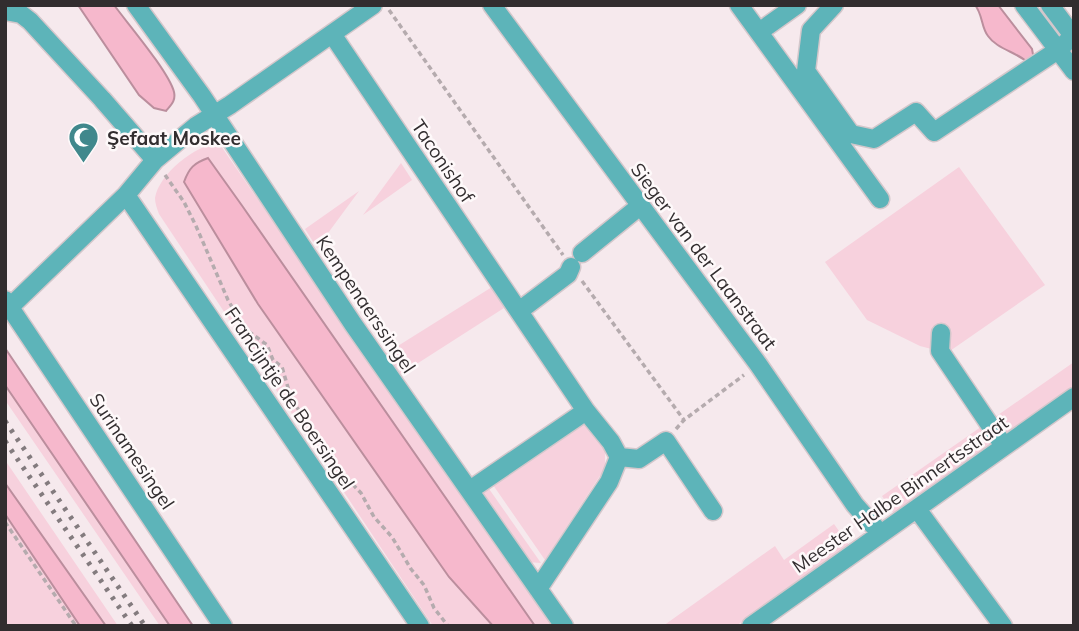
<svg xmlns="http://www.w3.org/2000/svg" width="1079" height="631" viewBox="0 0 1079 631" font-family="Mulish,sans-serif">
<rect width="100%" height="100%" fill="#f6e9ed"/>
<path fill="#f7d1dd" d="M 219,143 L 232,162 L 553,626 L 535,626 L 216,169 L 184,182 L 258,304 L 449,577 L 493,626 L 433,626 L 159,214 C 157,209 155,203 155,198 C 159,174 195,145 219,143 Z
M 401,163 L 412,180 L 363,215 Z
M 959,167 L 1045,285 L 947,353 L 920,346 L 867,320 L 825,262 Z
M 359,191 L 317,248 L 305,229 Z
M 492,287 L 504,308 L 401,374 L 385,354 Z
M 1074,362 L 1074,387 L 894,514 L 882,496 Z
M 5,385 L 170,626 L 160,626 L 5,400 Z
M 583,419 L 604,441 L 600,444 L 605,450 L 605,463 L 607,465 L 545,560 L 491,482 L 496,478 L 504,479 L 576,430 L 580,421 Z
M 5,460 L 118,626 L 106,626 L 5,483 Z
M 487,486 L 541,563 L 527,562 L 482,494 Z
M 5,514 L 80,626 L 5,626 Z
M 834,524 L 849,545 L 736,626 L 663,626 L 775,546 L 784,560 Z"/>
<path fill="#f6b8cc" stroke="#bb8e9d" stroke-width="2" d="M 78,5 L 114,5 C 128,24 169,72 174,92 C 176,101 171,105 166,111 L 154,108 L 139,95 Z
M 975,5 L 998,5 L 1032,49 L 1034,60 L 1026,61 C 1015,52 996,48 988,36 C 981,27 983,15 975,5 Z
M 208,158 L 243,207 L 535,626 L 493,626 L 449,577 L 258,304 L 184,182 C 189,168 194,163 208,158 Z
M 5,348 L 193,626 L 170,626 L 5,385 Z
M 5,483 L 106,626 L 80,626 L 5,514 Z"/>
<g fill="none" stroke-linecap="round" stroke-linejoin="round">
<defs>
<path id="minor" d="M 136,5 L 202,96 L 353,324 L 564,626
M 492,5 L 758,364 L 855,505 L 880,533
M 739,5 L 880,199
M 834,5 L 811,30 L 806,71 L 851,134 L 874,139 L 916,112 L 934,132 L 1058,50 L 1073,36
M 1024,5 L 1074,71
M 1050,5 L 1074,37
M 5,11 L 21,14 L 30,21 L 102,99 L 155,160
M 759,32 L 797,5
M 332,34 L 586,411 L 611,442 L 619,457 L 609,482 L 538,589
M 126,195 L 420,626
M 582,253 L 640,206
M 5,300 L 223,626
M 10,307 L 126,195 L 155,160 L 196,126 L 230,105 L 373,5
M 519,311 L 568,274 L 571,267
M 941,333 L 940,351 L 1004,446
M 619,457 L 639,459 L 666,441 L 713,511
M 470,490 L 586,411
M 917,509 L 1003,626
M 751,626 L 1074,397"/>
</defs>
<use href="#minor" stroke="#d3c7cb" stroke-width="21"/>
<path stroke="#b5abae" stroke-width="3.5" stroke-dasharray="5 3.5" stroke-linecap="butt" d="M 389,10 L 563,255
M 165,175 L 184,202 L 196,226 L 228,300 L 244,328 L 267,345 L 273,360 L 282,367 L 289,391 L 298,409 L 320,440 L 326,454
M 582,281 L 684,420
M 676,429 L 684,420 L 744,375
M 335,466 L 361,493 L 374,517 L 392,537 L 411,569 L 424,585 L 434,608 L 448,626
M 5,522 L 76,626"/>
<use href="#minor" stroke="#5db4b9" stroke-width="18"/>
<path stroke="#837b7e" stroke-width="5" stroke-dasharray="3.5 7" stroke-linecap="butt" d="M 5,421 L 145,626
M 5,441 L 132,626"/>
</g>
<defs>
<symbol id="mosque-pin" viewBox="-11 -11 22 30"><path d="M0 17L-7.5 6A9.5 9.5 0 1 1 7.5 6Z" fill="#40888c" stroke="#fef9fa"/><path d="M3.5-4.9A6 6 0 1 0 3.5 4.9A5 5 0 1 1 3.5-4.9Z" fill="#fff"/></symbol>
</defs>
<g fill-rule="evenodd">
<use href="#mosque-pin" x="66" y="120" width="35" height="47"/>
</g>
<g text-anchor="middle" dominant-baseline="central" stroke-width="5" stroke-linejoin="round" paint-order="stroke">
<g font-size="19" font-weight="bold" fill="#322d2f" stroke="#fef9fa" text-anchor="start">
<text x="107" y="138">Şefaat Moskee</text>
</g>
<g font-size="19" fill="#322d2f" stroke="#fef9fa">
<text transform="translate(443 161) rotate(56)">Taconishof</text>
<text transform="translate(704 256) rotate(53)">Sieger van der Laanstraat</text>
<text transform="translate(366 304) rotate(56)">Kempenaerssingel</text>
<text transform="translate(290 398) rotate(56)">Francijntje de Boersingel</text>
<text transform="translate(132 451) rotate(56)">Surinamesingel</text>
<text transform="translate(900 494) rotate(-35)">Meester Halbe Binnertsstraat</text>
</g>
</g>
<rect width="1079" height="631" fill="none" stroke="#322d2f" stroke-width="14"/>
</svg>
